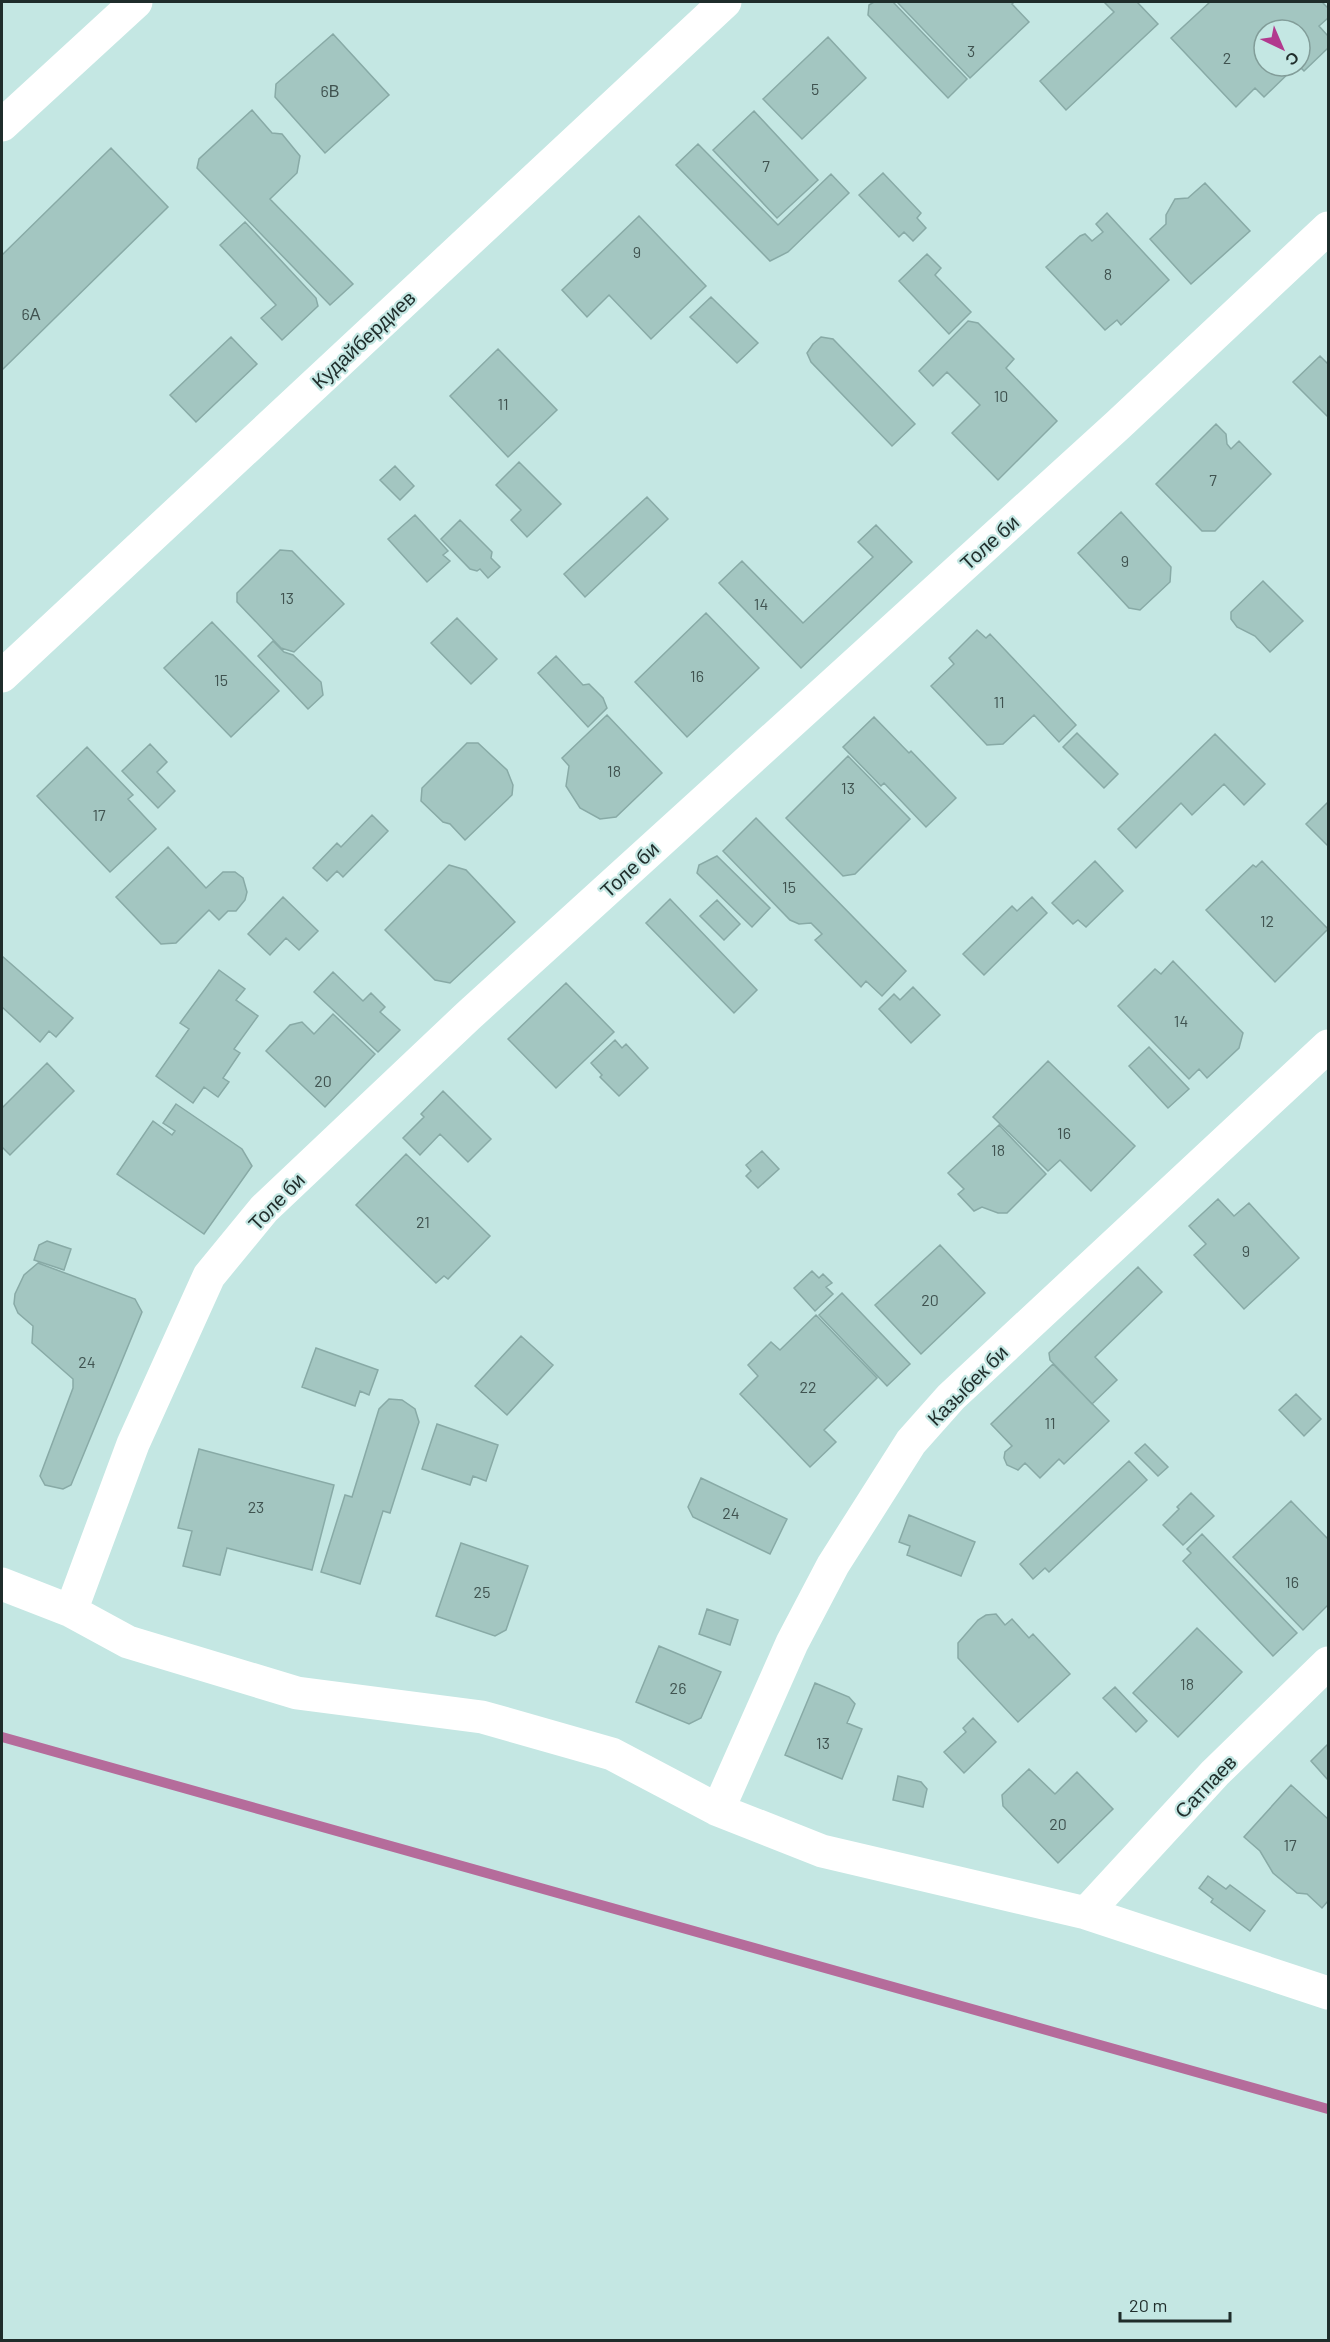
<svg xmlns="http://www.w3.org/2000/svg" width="1330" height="2342" viewBox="0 0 1330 2342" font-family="Barlow,sans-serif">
<rect width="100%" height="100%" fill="#c4e7e3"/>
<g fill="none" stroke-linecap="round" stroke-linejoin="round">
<path stroke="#b56c9b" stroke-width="10" d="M 2,1737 L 1328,2109"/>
</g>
<path fill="#a3c6c1" stroke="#88aaa6" stroke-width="1.5" d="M 874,2 L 893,2 L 967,79 L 948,98 L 868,15 L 869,5 Z
M 897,2 L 1014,2 L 1012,4 L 1029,22 L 970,78 Z
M 1104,2 L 1137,2 L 1158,24 L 1066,110 L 1040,81 L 1114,12 Z
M 1210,2 L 1322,2 L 1328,8 L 1328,18 L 1319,26 L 1328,36 L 1328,48 L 1304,71 L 1299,66 L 1300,30 L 1264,30 L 1264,66 L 1296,66 L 1264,97 L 1255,88 L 1236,107 L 1171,38 Z
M 333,34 L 389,95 L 325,153 L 275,97 L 276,84 Z
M 828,37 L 866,78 L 802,139 L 763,99 Z
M 252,110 L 272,133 L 282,134 L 300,156 L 297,173 L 270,199 L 353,284 L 330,305 L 197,168 L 199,159 Z
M 754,111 L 818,180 L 777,218 L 713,150 Z
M 698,144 L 778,225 L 831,174 L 849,193 L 788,252 L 770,261 L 676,165 Z
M 111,148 L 168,207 L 2,370 L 2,255 Z
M 883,173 L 921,213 L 917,218 L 926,228 L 913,241 L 904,232 L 899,237 L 859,195 Z
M 1205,183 L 1250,231 L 1191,284 L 1150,239 L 1166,224 L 1166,215 L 1175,199 L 1188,198 Z
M 1107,213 L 1169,280 L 1121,325 L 1117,320 L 1105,330 L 1046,267 L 1080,236 L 1085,234 L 1092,241 L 1103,232 L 1096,224 Z
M 639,216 L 706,286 L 651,339 L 609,295 L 587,317 L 562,290 Z
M 245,222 L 316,298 L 318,306 L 282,340 L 261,318 L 276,305 L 220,245 Z
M 927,254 L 941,268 L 935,275 L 971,312 L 949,334 L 899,281 Z
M 711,297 L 758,343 L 737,363 L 690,317 Z
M 968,321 L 978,323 L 1014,359 L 1006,368 L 1057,421 L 998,480 L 952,433 L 980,405 L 947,372 L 933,386 L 919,371 Z
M 231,337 L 257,364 L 196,422 L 170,395 Z
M 821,337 L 833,339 L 915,424 L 892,446 L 811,362 L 807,353 L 813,344 Z
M 498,349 L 557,410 L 508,457 L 450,396 Z
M 1320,356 L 1328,364 L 1328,417 L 1293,382 Z
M 1216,424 L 1226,434 L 1227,444 L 1231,449 L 1239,441 L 1271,474 L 1215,531 L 1202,531 L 1156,484 Z
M 519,462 L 561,504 L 527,537 L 511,520 L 521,510 L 496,485 Z
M 395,466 L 414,486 L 400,500 L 380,480 Z
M 647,497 L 668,519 L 585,597 L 564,574 Z
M 1121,512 L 1171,567 L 1170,582 L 1140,610 L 1129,608 L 1078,553 Z
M 415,515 L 448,551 L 443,555 L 450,561 L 427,582 L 388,539 Z
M 460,520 L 492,552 L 491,558 L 500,567 L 488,578 L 480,569 L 477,571 L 470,569 L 441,539 Z
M 876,525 L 912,562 L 801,668 L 719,583 L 742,561 L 803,623 L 873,557 L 858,542 Z
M 280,550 L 292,551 L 344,604 L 294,652 L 281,648 L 237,602 L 237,593 Z
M 1263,581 L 1303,621 L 1270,652 L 1255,636 L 1237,627 L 1231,619 L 1231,612 Z
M 706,613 L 759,668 L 687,737 L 635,682 Z
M 457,618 L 497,659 L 471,684 L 431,643 Z
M 212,622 L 279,691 L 231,737 L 164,668 Z
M 977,630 L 986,638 L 990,634 L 1076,725 L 1059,742 L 1034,715 L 1003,744 L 987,745 L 931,686 L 954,664 L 949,658 Z
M 273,641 L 284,652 L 293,655 L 321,682 L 323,695 L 308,709 L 258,656 Z
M 556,656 L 583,685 L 589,684 L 603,698 L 607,708 L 588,727 L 538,673 Z
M 607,715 L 662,773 L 616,817 L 600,819 L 580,808 L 566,786 L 569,766 L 562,758 Z
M 874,717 L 909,753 L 911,751 L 956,798 L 926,827 L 884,783 L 881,786 L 843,747 Z
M 1077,733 L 1118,774 L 1104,788 L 1063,747 Z
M 1215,734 L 1265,784 L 1244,805 L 1224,784 L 1192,815 L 1181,803 L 1136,848 L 1118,829 Z
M 467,743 L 478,743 L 507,770 L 513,785 L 512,795 L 465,840 L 450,824 L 443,822 L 421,801 L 422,788 Z
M 150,744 L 167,762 L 157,772 L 175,791 L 158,808 L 122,771 Z
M 87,747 L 133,795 L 128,799 L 156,829 L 110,872 L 37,796 Z
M 848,756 L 910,819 L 855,874 L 843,876 L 786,818 Z
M 1328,802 L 1328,846 L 1306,824 Z
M 372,815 L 388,831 L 343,877 L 337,871 L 327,881 L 313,868 L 337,843 L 341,847 Z
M 756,818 L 906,971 L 882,996 L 866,981 L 861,987 L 815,940 L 822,934 L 811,923 L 799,924 L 790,920 L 723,851 Z
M 168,847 L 206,888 L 223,872 L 235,872 L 243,878 L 247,892 L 245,900 L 236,911 L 228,911 L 219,920 L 209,910 L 176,943 L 161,944 L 116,897 Z
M 717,856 L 770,908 L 752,927 L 697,873 L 699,865 Z
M 1095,861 L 1123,891 L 1086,927 L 1078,920 L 1073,924 L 1052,903 Z
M 1262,861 L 1328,929 L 1275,982 L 1206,910 L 1253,865 L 1256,867 Z
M 449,865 L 466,870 L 515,922 L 450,983 L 435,980 L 385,930 Z
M 283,897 L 318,931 L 299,950 L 286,938 L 270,955 L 248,934 Z
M 1032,897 L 1047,913 L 984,975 L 963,954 L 1012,906 L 1017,911 Z
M 670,899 L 757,990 L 734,1013 L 646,923 Z
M 717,900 L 740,924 L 724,940 L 700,916 Z
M 2,956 L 73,1018 L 56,1037 L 49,1031 L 40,1042 L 2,1007 Z
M 1173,961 L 1243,1033 L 1239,1048 L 1207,1078 L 1199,1069 L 1189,1079 L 1118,1006 L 1155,969 L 1161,974 Z
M 219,970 L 245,989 L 236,1000 L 258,1016 L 234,1049 L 240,1053 L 223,1078 L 229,1082 L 218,1097 L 204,1087 L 193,1103 L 156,1076 L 189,1029 L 180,1023 Z
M 333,972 L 363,1001 L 371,993 L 385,1007 L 380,1012 L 400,1030 L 378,1052 L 314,992 Z
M 566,983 L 614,1032 L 556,1088 L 508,1039 Z
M 913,987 L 940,1015 L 911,1043 L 879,1009 L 894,994 L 900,1000 Z
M 333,1014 L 375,1054 L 325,1107 L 266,1051 L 290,1025 L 302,1022 L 314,1034 Z
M 615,1040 L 622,1048 L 626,1044 L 648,1068 L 619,1096 L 600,1077 L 602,1075 L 591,1063 Z
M 1149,1047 L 1189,1089 L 1168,1108 L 1129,1066 Z
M 1048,1061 L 1135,1146 L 1091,1191 L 1060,1160 L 1048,1171 L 993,1117 Z
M 47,1063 L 74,1091 L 10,1155 L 2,1147 L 2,1108 Z
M 443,1091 L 491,1139 L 468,1162 L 440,1134 L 420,1155 L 403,1138 L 424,1117 L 421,1114 Z
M 176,1104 L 242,1149 L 252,1166 L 204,1234 L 117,1174 L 153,1121 L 172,1135 L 175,1131 L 163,1123 Z
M 999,1125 L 1046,1174 L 1007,1213 L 998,1213 L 982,1207 L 974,1211 L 958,1194 L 964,1189 L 948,1173 Z
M 762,1151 L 779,1169 L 758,1188 L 746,1176 L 751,1171 L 746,1165 Z
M 406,1154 L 490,1236 L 448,1279 L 444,1276 L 436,1283 L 356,1205 Z
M 1218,1199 L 1234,1216 L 1249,1203 L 1299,1258 L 1244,1309 L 1194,1255 L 1206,1244 L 1189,1226 Z
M 47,1241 L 71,1249 L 64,1270 L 34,1260 L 39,1245 Z
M 940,1245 L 985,1293 L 921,1354 L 875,1305 Z
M 38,1263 L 135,1299 L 142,1312 L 71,1485 L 63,1489 L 45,1485 L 40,1476 L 73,1388 L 73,1379 L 32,1343 L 33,1326 L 18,1313 L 14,1304 L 15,1294 L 24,1275 Z
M 1138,1267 L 1162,1292 L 1095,1357 L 1117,1380 L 1092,1404 L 1050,1360 L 1049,1353 Z
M 812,1271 L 819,1278 L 823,1274 L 832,1283 L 826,1287 L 833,1294 L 815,1311 L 794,1288 Z
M 842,1293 L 910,1364 L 887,1386 L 819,1315 Z
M 816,1315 L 877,1378 L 824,1430 L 836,1442 L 810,1467 L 740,1394 L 758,1376 L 748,1365 L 771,1342 L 780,1350 Z
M 521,1336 L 553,1365 L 507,1415 L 475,1386 Z
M 316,1348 L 378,1370 L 369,1395 L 360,1391 L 355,1406 L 302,1387 Z
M 1053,1364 L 1109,1421 L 1064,1464 L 1059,1459 L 1040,1478 L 1025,1463 L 1018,1470 L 1007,1465 L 1004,1458 L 1005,1452 L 1012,1446 L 991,1424 Z
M 1296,1394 L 1321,1419 L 1304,1436 L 1279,1410 Z
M 389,1399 L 402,1400 L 415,1409 L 419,1422 L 390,1513 L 383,1511 L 360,1584 L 321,1572 L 345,1495 L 352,1497 L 379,1409 Z
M 437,1424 L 498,1445 L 486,1481 L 473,1476 L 470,1485 L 422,1469 Z
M 1145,1444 L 1168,1467 L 1158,1476 L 1135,1453 Z
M 199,1449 L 334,1485 L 312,1570 L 227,1548 L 220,1575 L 183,1566 L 192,1531 L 178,1528 Z
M 1129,1461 L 1147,1480 L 1049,1572 L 1045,1568 L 1033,1579 L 1020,1564 Z
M 701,1478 L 787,1519 L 770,1554 L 693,1517 L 688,1507 Z
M 1191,1493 L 1214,1516 L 1183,1545 L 1163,1525 L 1179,1509 L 1177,1507 Z
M 1291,1501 L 1328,1539 L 1328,1605 L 1303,1630 L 1233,1557 Z
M 909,1515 L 975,1542 L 961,1576 L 907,1555 L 910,1546 L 899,1542 Z
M 1202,1534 L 1297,1633 L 1273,1656 L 1183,1561 L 1191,1553 L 1187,1549 Z
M 461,1543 L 528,1566 L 506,1630 L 495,1636 L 436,1616 Z
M 707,1609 L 738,1620 L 730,1645 L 699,1634 Z
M 996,1614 L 1005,1625 L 1012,1619 L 1029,1638 L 1033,1634 L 1070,1674 L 1018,1722 L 958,1658 L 958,1643 L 978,1620 L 986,1615 Z
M 1197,1628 L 1242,1672 L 1178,1737 L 1133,1693 Z
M 659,1646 L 721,1672 L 701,1718 L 689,1724 L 636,1702 Z
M 815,1683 L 849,1697 L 855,1704 L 847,1723 L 862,1729 L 842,1779 L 785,1755 Z
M 1115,1687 L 1147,1721 L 1136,1732 L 1103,1698 Z
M 973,1718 L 996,1742 L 964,1773 L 944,1752 L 966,1732 L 963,1728 Z
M 1328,1744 L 1328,1780 L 1311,1761 Z
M 1029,1769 L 1055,1794 L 1077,1772 L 1113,1809 L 1058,1863 L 1003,1806 L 1002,1795 Z
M 898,1776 L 921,1782 L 927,1789 L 923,1807 L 893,1800 Z
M 1291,1785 L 1328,1819 L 1328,1901 L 1322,1908 L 1307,1894 L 1297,1893 L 1273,1873 L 1260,1851 L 1244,1837 Z
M 1208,1876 L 1226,1889 L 1230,1885 L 1265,1911 L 1250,1931 L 1211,1902 L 1213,1899 L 1199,1888 Z"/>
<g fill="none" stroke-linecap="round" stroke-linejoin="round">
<path stroke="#fff" stroke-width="33" d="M 2,125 L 136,2
M 2,676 L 725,2
M 2,1584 L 71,1611 L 128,1642 L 297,1693 L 482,1717 L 612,1754 L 718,1810 L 822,1851 L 1086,1913 L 1328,1993
M 71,1611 L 133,1444 L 209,1276 L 264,1209 L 468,1016 L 1118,425 L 1328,228
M 718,1810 L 792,1643 L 833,1565 L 911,1442 L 951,1397 L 1328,1046
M 1086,1913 L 1215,1773 L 1328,1663"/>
</g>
<g text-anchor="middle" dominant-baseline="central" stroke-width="4.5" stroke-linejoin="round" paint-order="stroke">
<g font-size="16" fill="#405350">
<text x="971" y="50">3</text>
<text x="1227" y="57">2</text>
<text x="815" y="88">5</text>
<text x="330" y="90">6В</text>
<text x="766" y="165">7</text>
<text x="637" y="251">9</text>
<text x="1108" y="273">8</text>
<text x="31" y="313">6А</text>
<text x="1001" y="395">10</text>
<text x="503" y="403">11</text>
<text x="1213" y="479">7</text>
<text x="1125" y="560">9</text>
<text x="287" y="597">13</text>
<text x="761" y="603">14</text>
<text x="697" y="675">16</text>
<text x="221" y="679">15</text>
<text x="999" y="701">11</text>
<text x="614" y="770">18</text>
<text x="848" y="787">13</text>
<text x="99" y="814">17</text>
<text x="789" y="886">15</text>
<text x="1267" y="920">12</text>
<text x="1181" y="1020">14</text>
<text x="323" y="1080">20</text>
<text x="1064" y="1132">16</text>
<text x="998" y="1149">18</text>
<text x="423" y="1221">21</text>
<text x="1246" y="1250">9</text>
<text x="930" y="1299">20</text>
<text x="87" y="1361">24</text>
<text x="808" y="1386">22</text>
<text x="1050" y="1422">11</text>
<text x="256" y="1506">23</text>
<text x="731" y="1512">24</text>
<text x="1292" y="1581">16</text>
<text x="482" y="1591">25</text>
<text x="1187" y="1683">18</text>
<text x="678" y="1687">26</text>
<text x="823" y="1742">13</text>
<text x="1058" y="1823">20</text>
<text x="1290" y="1844">17</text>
</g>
<g font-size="20" fill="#1f2d2b" stroke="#c4e7e3">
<text transform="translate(363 339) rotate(-43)">Кудайбердиев</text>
<text transform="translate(989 542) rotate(-42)">Толе би</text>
<text transform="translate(629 869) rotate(-43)">Толе би</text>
<text transform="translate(276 1201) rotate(-46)">Толе би</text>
<text transform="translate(967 1385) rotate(-45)">Казыбек би</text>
<text transform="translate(1205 1786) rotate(-46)">Сатпаев</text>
</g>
</g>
<rect width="1330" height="2342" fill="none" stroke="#1f2d2b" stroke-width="6"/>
<g transform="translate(1282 48) rotate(136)"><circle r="28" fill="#c4e7e3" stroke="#829d99" stroke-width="1.5"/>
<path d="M0-4.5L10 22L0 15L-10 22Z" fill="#b2398e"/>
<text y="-9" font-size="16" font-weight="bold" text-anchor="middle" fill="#1f2d2b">С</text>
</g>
<path d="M1120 2312v9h110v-9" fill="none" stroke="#1f2d2b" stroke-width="3"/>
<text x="1129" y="2312" font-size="18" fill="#1f2d2b" stroke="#c4e7e3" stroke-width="4.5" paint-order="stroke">20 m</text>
</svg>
